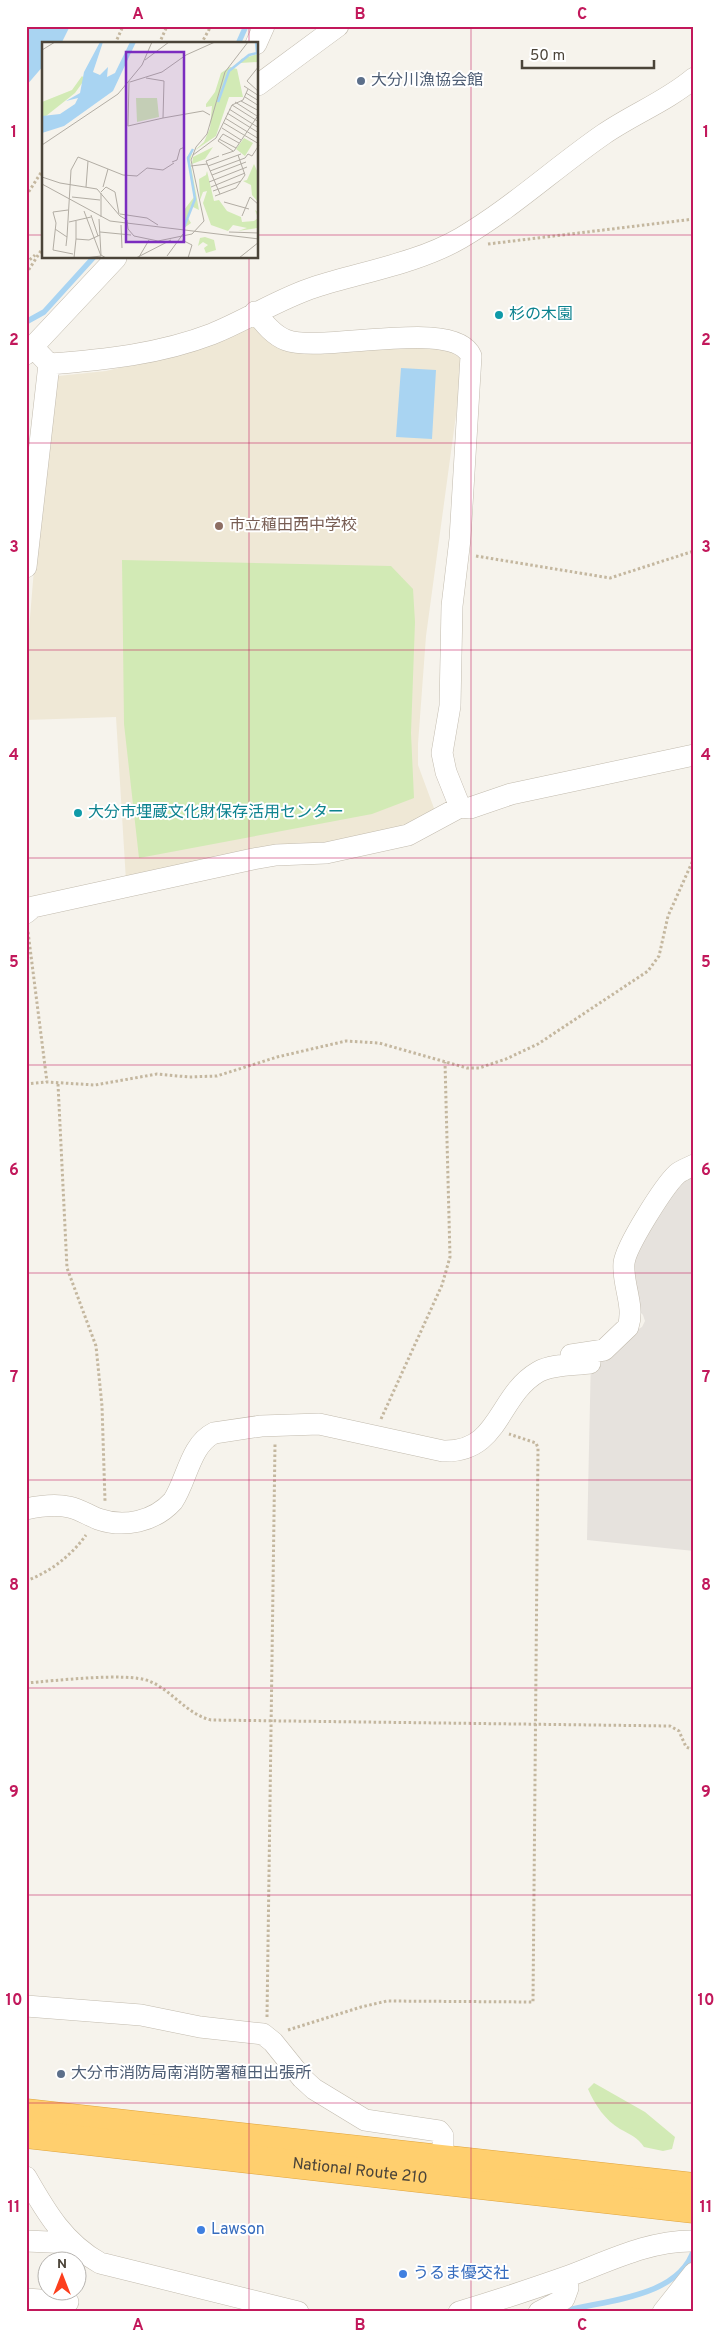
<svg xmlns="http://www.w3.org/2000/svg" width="720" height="2338" viewBox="0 0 720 2338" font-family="Overpass,'Noto Sans JP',sans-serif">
<rect width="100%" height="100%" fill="#f6f3ec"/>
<path fill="#e6e2dd" d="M 694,1174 L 694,1551 L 587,1540 L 591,1356 L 642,1327 L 645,1321 L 643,1315 L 636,1307 L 632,1257 L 677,1186 Z"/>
<path fill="#efe8d6" d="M 254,322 L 281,350 L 330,352 L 434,346 L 464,356 L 426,636 L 418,744 L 418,765 L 435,811 L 411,826 L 126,881 L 116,717 L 26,720 L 26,666 L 35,557 L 58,376 L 106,371 L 131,365 Z"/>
<path fill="#d2eab5" d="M 122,560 L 391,566 L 413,589 L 415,622 L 411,733 L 414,798 L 372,814 L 139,858 L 124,724 Z
M 594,2083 L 645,2112 L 675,2137 L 672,2149 L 663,2151 L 644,2147 C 637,2137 631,2135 620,2129 C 605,2120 595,2105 588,2089 Z"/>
<path fill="#a9d4f2" d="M 26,26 L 70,26 L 61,44 L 44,44 L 44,65 L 26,86 Z
M 401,368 L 436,370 L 432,439 L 396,437 Z"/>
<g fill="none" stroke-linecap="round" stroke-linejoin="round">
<path stroke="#a9d4f2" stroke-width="5.5" d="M 238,44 L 246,26
M 26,322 L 44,312 L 93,258
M 561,2312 C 602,2300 679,2299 694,2249"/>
<defs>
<path id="minor" d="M 256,44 L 264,26
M 258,85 L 338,26
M 26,354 L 116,258
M 49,364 C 104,360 160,354 212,334 C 247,320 278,299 315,287 C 362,272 418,263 461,238 C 512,208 556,167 604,134 C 633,114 667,101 694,78
M 26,567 L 49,364 L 33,347
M 460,807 L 470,808 L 511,794 L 694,755
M 26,913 L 33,907 L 253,859 L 276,855 L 326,853 L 408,835 L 460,807 L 446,772 L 442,753 L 450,706 L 452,606 L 460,539 L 471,356 C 455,317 322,354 286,340 C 273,335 264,323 255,312
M 571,1355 L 604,1350 L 628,1327 C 635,1306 622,1284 624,1263 C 626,1246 664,1186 677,1174 C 682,1170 688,1168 694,1165
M 26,1509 C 40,1506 55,1504 69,1507 C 79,1509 88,1515 98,1519 C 124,1528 154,1522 173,1501 C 187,1480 190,1445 214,1433 L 261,1426 L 319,1424 L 443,1451 C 500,1453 497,1396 538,1372 C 552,1364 574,1365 590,1363
M 26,2006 L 141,2015 L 200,2027 L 263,2034 L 273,2042 L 302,2078 L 314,2089 L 365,2120 L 439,2131 L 443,2136 L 443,2160
M 26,2177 C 46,2212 64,2243 100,2263 L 298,2312
M 26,2241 L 72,2243
M 26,2299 L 68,2302
M 459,2312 C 496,2301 532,2289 569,2276 C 609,2261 650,2240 694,2241
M 539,2312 L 564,2299 L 568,2288 L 567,2277
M 663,2312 L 694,2273
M 688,2312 L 694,2300"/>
<g id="highway">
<path d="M 26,2113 L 694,2187"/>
<path id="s1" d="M 26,2134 L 694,2209"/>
</g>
</defs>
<use href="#minor" stroke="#c2bbae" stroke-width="22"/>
<use href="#highway" stroke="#e0a43c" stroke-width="29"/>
<path stroke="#c4b79f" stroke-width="3" stroke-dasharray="2.5 2.5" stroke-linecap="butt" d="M 115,44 L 123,26
M 159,44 L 167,26
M 201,44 L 211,26
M 26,196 L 44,168
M 488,244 L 694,219
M 26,263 L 35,255
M 26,274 L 44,246
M 476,556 L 610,578 L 694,551
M 28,932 L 47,1082
M 26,1084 L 47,1082 L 95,1085 L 157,1074 L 189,1077 L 217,1076 L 277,1057 L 346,1041 L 379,1043 L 467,1068 L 479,1068 L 506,1059 L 538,1044 L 648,971 L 659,956 L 668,916 L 694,858
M 58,1084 L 67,1268 L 96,1346 L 102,1406 L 105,1501
M 381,1419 L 442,1285 L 450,1257 L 445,1062
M 26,1581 C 50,1572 71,1556 86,1535
M 26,1683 C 54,1681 126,1672 149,1681 C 172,1690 186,1714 211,1720 L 670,1726 L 679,1731 L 686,1747 L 694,1750
M 267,2017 L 275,1444
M 288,2030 L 361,2007 L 387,2001 L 533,2002 L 538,1448 L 536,1443 L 509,1434"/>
<use href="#minor" stroke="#fff" stroke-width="21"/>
<use href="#highway" stroke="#ffcf6e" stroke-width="28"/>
</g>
<path fill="none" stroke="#c2185b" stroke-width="1" stroke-opacity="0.55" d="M 249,26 L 249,44M 471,26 L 471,2312M 26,235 L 44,235M 258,235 L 694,235M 249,258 L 249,2312M 26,443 L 694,443M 26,650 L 694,650M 26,858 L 694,858M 26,1065 L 694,1065M 26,1273 L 694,1273M 26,1480 L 694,1480M 26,1688 L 694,1688M 26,1895 L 694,1895M 26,2103 L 694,2103"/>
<g fill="#5c6f8a" stroke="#fff" stroke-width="2">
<circle cx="361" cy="81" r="5"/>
<circle cx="61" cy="2074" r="5"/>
</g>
<g fill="#0f9aa8" stroke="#fff" stroke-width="2">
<circle cx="499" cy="315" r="5"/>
<circle cx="78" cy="813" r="5"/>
</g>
<circle fill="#8d6e63" stroke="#fff" stroke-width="2" cx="219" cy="526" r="5"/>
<g fill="#3f7fe0" stroke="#fff" stroke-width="2">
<circle cx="201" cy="2230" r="5"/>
<circle cx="403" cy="2274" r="5"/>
</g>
<g text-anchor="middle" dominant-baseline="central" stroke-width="4" stroke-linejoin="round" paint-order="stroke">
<g font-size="16" fill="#4e5e75" stroke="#fff" text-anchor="start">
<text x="371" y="81">大分川漁協会館</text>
<text x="71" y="2074">大分市消防局南消防署稙田出張所</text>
</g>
<g font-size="16" fill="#0d838f" stroke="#fff" text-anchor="start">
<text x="509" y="315">杉の木園</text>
<text x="88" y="813">大分市埋蔵文化財保存活用センター</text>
</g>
<g font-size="16" fill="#785e54" stroke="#fff" text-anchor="start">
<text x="229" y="526">市立稙田西中学校</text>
</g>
<g font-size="16" fill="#4b4439" stroke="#fff">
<text stroke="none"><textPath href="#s1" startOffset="336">National Route 210</textPath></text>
</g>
<g font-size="16" fill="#366cbe" stroke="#fff" text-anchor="start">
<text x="211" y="2230">Lawson</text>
<text x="413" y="2274">うるま優交社</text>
</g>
</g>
<g transform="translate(42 42)">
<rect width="216" height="216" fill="#f6f3ec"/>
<path d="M 214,0 L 216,0 L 216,20 L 198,21 L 199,17 L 216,12 ZM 188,25 L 195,27 L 201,55 L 187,55 L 174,94 L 152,109 L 162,100 L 168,86 L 170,64 L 164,65 L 164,62 L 173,50 L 179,31 ZM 40,34 L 43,37 L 33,51 L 4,74 L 0,74 L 0,60 L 30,48 ZM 94,56 L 115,56 L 117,75 L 95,80 ZM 202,96 L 211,101 L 203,114 L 194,107 ZM 171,105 L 163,117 L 150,122 L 151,115 ZM 151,107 L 148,119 L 157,168 L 149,164 L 146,176 L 149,181 L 142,186 L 142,168 L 152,155 L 145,115 ZM 212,122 L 216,131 L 216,160 L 210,153 L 209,143 L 201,139 L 205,138 ZM 165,129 L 172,159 L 177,158 L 185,169 L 199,175 L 200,180 L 212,179 L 216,176 L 213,168 L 216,170 L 215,186 L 196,189 L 205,186 L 191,183 L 186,189 L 169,183 L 161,161 L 165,149 L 161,150 L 158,158 L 157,137 L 164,133 ZM 163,195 L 172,198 L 174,208 L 164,211 L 162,206 L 166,203 L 161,200 L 156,204 L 158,196 Z" fill="#d2eab5"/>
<path d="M 58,0 L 61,0 L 51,30 L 58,33 L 66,25 L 65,35 L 73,31 L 88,0 L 94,0 L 71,49 L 22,84 L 0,91 L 0,74 L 18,72 L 33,62 L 36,56 L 24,59 L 38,51 L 42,30 Z" fill="#a9d4f2"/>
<path fill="none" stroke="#a9d4f2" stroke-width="2.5" d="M 176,60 L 187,29 L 207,13 L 215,11 L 214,0M 142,185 L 153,157 L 146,116 L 151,107"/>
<path fill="none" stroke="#b2ada4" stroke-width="1" d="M 0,8 L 13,0M 103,18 L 127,0M 217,24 L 205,39 L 217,50M 87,39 L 86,84 L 121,76 L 122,39 L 104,36M 88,40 L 120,30 L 144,13 L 173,0M 202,44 L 217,54M 204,51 L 217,59M 203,55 L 217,64M 199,59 L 217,69M 193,60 L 215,74M 190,63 L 217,80M 187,67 L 217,86M 185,71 L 217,91M 121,76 L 161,69 L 168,73M 183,76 L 217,97M 182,81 L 217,102M 180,86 L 199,98M 181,92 L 176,99 L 191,109M 181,92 L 197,101M 177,97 L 194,106M 0,103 L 76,52 L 100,23 L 110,0M 151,113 L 174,96 L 190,63 L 201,58 L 206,47M 180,113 L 192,109 L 217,72M 177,114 L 164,119 L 178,152M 130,120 L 135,118 L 138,107 L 143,105M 149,124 L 165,122M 166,124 L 199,112M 168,129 L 203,116 L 206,112 L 210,114 L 217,103M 170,133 L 204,120M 0,135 L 18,141 L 55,147 L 78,174 L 85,178 L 86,187 L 92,194 L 116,199 L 150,192 L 162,179 L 149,118 L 154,105 L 165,92 L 183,30 L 206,0M 167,140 L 205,125M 0,142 L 68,179 L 217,197M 44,145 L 46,119M 61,145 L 66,127M 169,145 L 203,131M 171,149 L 199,139M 59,150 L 64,145 L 73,150 L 77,172M 173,154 L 194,146 L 203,133 L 196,113M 30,155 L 58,158M 182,160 L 207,167M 26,168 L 11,170 L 14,181 L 11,208 L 31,212M 42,169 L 59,214 L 43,216M 78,172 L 105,176 L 116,183M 49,173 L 56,194M 200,174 L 208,155 L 217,163M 59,175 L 59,151M 57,177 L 59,213 L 64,216M 27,180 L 49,175M 79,183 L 80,206M 13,187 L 25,195 L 24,204M 58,190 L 89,193M 187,190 L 217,191M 25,195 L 29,128 L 36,115 L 81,133 L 95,134 L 105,126 L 121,128 L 132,121M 34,197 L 34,179M 140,198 L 150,203 L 146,216M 125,214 L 141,192M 97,215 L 107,198M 32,216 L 34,197 L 47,198 L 58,193M 94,216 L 129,198M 197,216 L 217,200"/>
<path fill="#7b2cbf" fill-opacity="0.15" stroke="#7b2cbf" stroke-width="2.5" d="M 84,10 L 142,10 L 142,200 L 84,200 Z"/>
<rect width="216" height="216" fill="none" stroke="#4b4439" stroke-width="2.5"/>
</g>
<rect width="720" height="2338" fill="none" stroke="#ffffff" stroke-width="55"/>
<g transform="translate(62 2276)"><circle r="24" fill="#ffffff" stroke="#b7b4b0"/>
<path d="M0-4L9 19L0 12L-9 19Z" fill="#fc3f1d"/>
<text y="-8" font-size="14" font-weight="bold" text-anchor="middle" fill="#4b4439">N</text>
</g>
<path d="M522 60v8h132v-8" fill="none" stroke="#4b4439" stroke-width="2.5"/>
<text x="530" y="60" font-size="15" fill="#4b4439" stroke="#ffffff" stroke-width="4" paint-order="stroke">50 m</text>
<rect x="28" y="28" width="664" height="2282" fill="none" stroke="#c2185b" stroke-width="2"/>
<g font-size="16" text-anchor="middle" font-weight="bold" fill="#c2185b">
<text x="138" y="19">A</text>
<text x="360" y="19">B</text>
<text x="582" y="19">C</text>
<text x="14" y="137">1</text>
<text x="706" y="137">1</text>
<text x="14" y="345">2</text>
<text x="706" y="345">2</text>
<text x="14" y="552">3</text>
<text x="706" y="552">3</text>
<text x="14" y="760">4</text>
<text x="706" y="760">4</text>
<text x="14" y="967">5</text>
<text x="706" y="967">5</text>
<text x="14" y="1175">6</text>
<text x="706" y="1175">6</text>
<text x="14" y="1382">7</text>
<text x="706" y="1382">7</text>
<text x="14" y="1590">8</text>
<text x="706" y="1590">8</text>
<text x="14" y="1797">9</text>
<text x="706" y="1797">9</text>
<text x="14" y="2005">10</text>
<text x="706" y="2005">10</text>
<text x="14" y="2212">11</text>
<text x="706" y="2212">11</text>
<text x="138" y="2330">A</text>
<text x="360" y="2330">B</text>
<text x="582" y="2330">C</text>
</g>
</svg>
